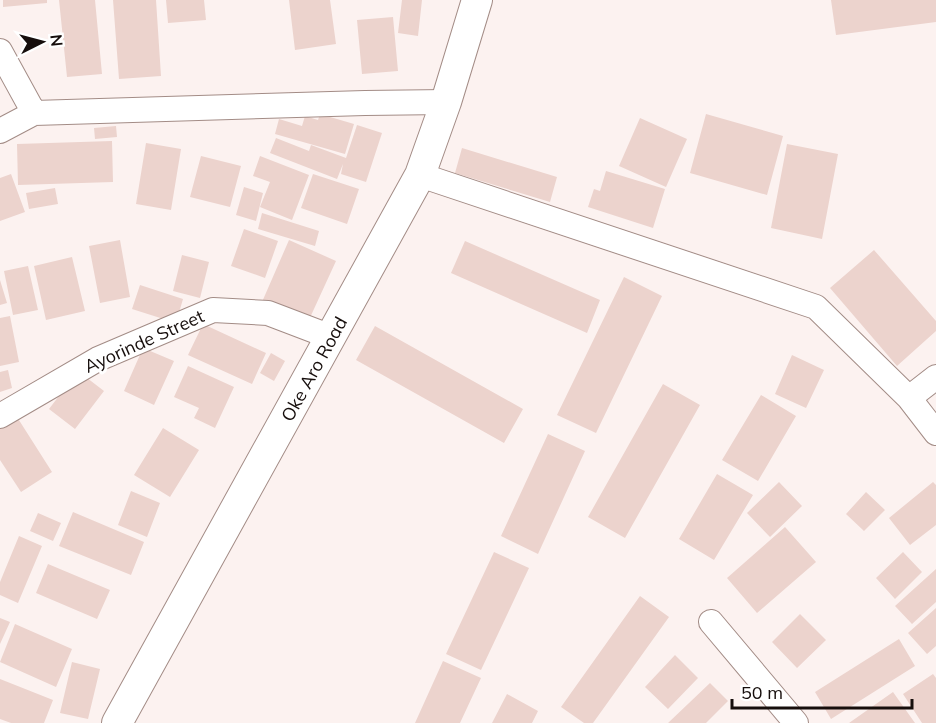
<svg xmlns="http://www.w3.org/2000/svg" width="936" height="723" viewBox="0 0 936 723" font-family="Mulish,sans-serif">
<rect width="100%" height="100%" fill="#fcf2f0"/>
<path fill="#ecd3cd" d="M 3,0 L 47,0 L 47,3 L 3,7 Z
M 59,0 L 95,0 L 102,74 L 67,77 Z
M 113,0 L 156,0 L 161,76 L 119,79 Z
M 166,0 L 204,0 L 206,20 L 168,23 Z
M 289,0 L 330,0 L 336,44 L 295,50 Z
M 402,0 L 422,0 L 418,36 L 398,33 Z
M 831,0 L 936,0 L 936,22 L 836,35 Z
M 393,17 L 398,71 L 362,74 L 357,20 Z
M 320,114 L 354,124 L 345,154 L 275,134 L 279,119 L 302,126 L 305,116 L 318,120 Z
M 706,114 L 783,136 L 767,195 L 690,173 Z
M 640,118 L 687,139 L 666,187 L 619,166 Z
M 357,125 L 382,133 L 366,182 L 341,174 L 343,164 L 337,179 L 270,153 L 276,138 L 309,151 L 311,145 L 346,158 Z
M 116,126 L 117,137 L 95,139 L 94,128 Z
M 112,141 L 113,182 L 18,185 L 17,144 Z
M 146,143 L 181,149 L 171,210 L 136,204 Z
M 787,144 L 838,154 L 822,239 L 771,228 Z
M 462,148 L 557,177 L 550,202 L 455,173 Z
M 201,156 L 241,166 L 230,207 L 190,197 Z
M 260,156 L 309,175 L 292,220 L 260,207 L 270,182 L 253,176 Z
M 606,171 L 665,189 L 653,228 L 588,207 L 594,189 L 600,191 Z
M 11,174 L 25,212 L 0,221 L 0,178 Z
M 313,174 L 359,189 L 347,224 L 301,208 Z
M 244,187 L 263,193 L 256,221 L 236,215 Z
M 55,188 L 58,204 L 29,209 L 26,193 Z
M 262,213 L 319,231 L 315,246 L 258,229 Z
M 244,229 L 278,241 L 265,278 L 231,266 Z
M 120,240 L 130,297 L 100,303 L 89,246 Z
M 289,240 L 336,261 L 308,322 L 262,302 Z
M 465,241 L 600,300 L 587,333 L 451,273 Z
M 874,250 L 936,321 L 936,331 L 897,366 L 830,288 Z
M 182,255 L 209,262 L 200,298 L 173,291 Z
M 72,257 L 85,311 L 46,320 L 34,266 Z
M 28,266 L 38,310 L 13,315 L 4,271 Z
M 624,277 L 662,296 L 596,433 L 557,415 Z
M 0,280 L 7,303 L 0,305 Z
M 140,285 L 183,299 L 176,323 L 132,309 Z
M 10,316 L 19,362 L 0,366 L 0,318 Z
M 203,324 L 266,353 L 252,384 L 188,355 Z
M 375,326 L 523,409 L 504,443 L 356,360 Z
M 143,348 L 174,361 L 154,405 L 124,391 Z
M 271,353 L 285,361 L 274,381 L 260,373 Z
M 792,355 L 824,370 L 806,408 L 775,394 Z
M 188,366 L 234,387 L 215,428 L 194,418 L 199,408 L 174,397 Z
M 8,370 L 12,388 L 0,392 L 0,372 Z
M 78,371 L 104,391 L 75,429 L 49,409 Z
M 663,384 L 700,405 L 625,538 L 588,517 Z
M 761,395 L 796,416 L 758,481 L 722,460 Z
M 17,417 L 52,472 L 21,492 L 0,460 L 0,428 Z
M 163,428 L 199,450 L 170,497 L 134,475 Z
M 548,434 L 585,451 L 538,554 L 501,536 Z
M 717,474 L 753,495 L 714,560 L 679,539 Z
M 779,482 L 802,506 L 770,537 L 747,513 Z
M 933,482 L 936,485 L 936,525 L 910,545 L 889,518 Z
M 131,491 L 160,503 L 147,537 L 118,525 Z
M 866,492 L 885,510 L 864,531 L 846,514 Z
M 73,512 L 144,542 L 131,575 L 59,546 Z
M 38,513 L 61,523 L 53,541 L 30,531 Z
M 785,527 L 816,562 L 757,613 L 727,578 Z
M 19,536 L 42,546 L 18,603 L 0,595 L 0,582 Z
M 494,552 L 529,568 L 481,670 L 446,654 Z
M 903,552 L 922,572 L 895,599 L 876,578 Z
M 48,564 L 110,590 L 97,619 L 36,593 Z
M 936,569 L 936,602 L 912,624 L 895,606 Z
M 640,596 L 669,617 L 593,723 L 584,723 L 561,707 Z
M 936,608 L 936,646 L 927,654 L 908,633 Z
M 800,614 L 826,640 L 797,668 L 772,642 Z
M 0,618 L 10,622 L 0,644 Z
M 15,624 L 72,649 L 56,687 L 0,662 Z
M 899,639 L 915,666 L 831,719 L 815,692 Z
M 675,655 L 698,678 L 668,709 L 645,687 Z
M 443,661 L 481,678 L 460,723 L 415,723 Z
M 72,662 L 100,669 L 88,719 L 60,713 Z
M 933,674 L 936,678 L 936,723 L 922,723 L 903,694 Z
M 0,679 L 53,700 L 44,723 L 11,723 L 0,719 Z
M 710,683 L 728,701 L 706,723 L 668,723 Z
M 893,692 L 915,723 L 849,723 Z
M 507,694 L 538,711 L 532,723 L 492,723 Z"/>
<g fill="none" stroke-linecap="round" stroke-linejoin="round">
<defs>
<path id="minor" d="M 0,51 L 34,113
M 0,131 L 34,113 L 365,103 L 446,102
M 420,175 L 816,307 L 909,398 L 936,433
M 909,398 L 936,377
M 0,416 L 98,359 L 213,310 L 268,313 L 331,337
M 711,622 L 796,723"/>
<path id="major" d="M 117,723 L 420,175 L 446,102 L 477,0"/>
</defs>
<use href="#minor" stroke="#a38c86" stroke-width="26"/>
<use href="#major" stroke="#a38c86" stroke-width="32"/>
<use href="#minor" stroke="#fff" stroke-width="24"/>
<use href="#major" stroke="#fff" stroke-width="30"/>
</g>
<g text-anchor="middle" dominant-baseline="central" stroke-width="6" stroke-linejoin="round" paint-order="stroke">
<g font-size="18" fill="#160e0c" stroke="#fff">
<text transform="translate(144 341) rotate(-24)">Ayorinde Street</text>
<text transform="translate(314 369) rotate(-61)">Oke Aro Road</text>
</g>
</g>
<g transform="translate(42 42) rotate(84)" stroke="#ffffff" stroke-width="4.5" paint-order="stroke">
<path d="M0-4.5L10 22L0 15L-10 22Z" fill="#160e0c"/>
<text y="-9" font-size="16" font-weight="bold" text-anchor="middle" fill="#160e0c">N</text>
</g>
<path d="M732 699v9h180v-9" fill="none" stroke="#160e0c" stroke-width="3"/>
<text x="741" y="699" font-size="18" fill="#160e0c" stroke="#ffffff" stroke-width="4.5" paint-order="stroke">50 m</text>
</svg>
